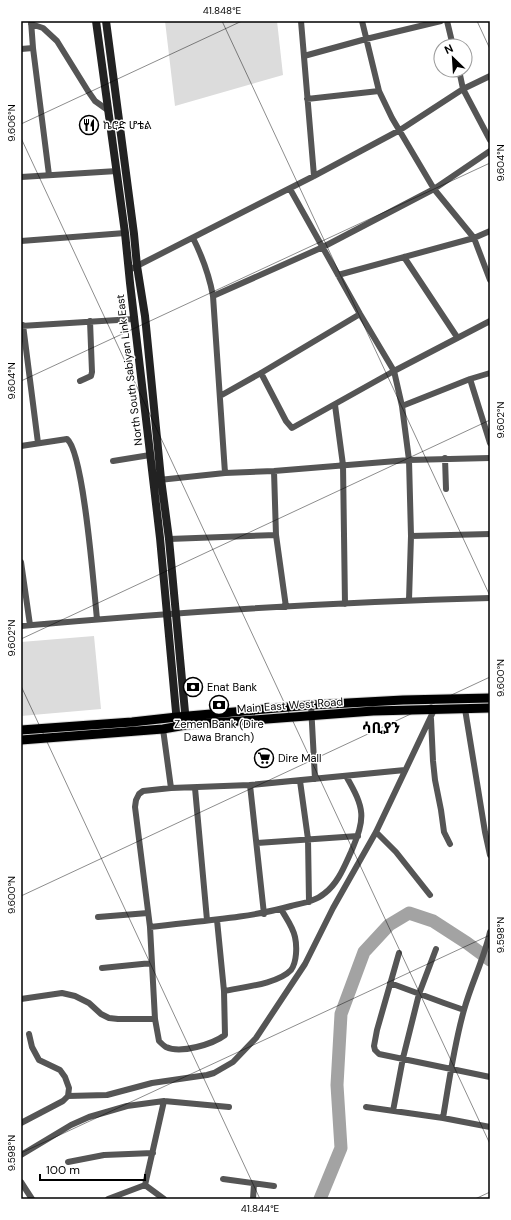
<svg xmlns="http://www.w3.org/2000/svg" width="511" height="1220" viewBox="0 0 511 1220" font-family="'DM Sans','Noto Sans Ethiopic',sans-serif">
<rect width="100%" height="100%" fill="#fff"/>
<path fill="#dcdcdc" d="M 165,21 L 277,21 L 283,75 L 175,106 Z
M 94,636 L 101,709 L 21,716 L 21,642 Z"/>
<g fill="none" stroke-linecap="round" stroke-linejoin="round">
<path stroke="#a3a3a3" stroke-width="13" d="M 320,1199 L 341,1148 L 337,1085 L 341,1014 L 364,952 L 389,925 L 409,913 L 433,921 L 467,943 L 490,960"/>
<defs>
<path id="primary" d="M 21,730 L 132,722 L 177,717 L 311,705 L 403,700 L 490,698
M 21,740 L 163,729 L 186,725 L 373,711 L 490,708"/>
</defs>
<use href="#primary" stroke="#dbdbdb" stroke-width="11"/>
<path stroke="#555" stroke-width="6" d="M 31,21 L 33,48 L 49,175
M 301,21 L 314,176
M 362,21 L 379,91 L 392,118 L 434,189 L 474,238 L 490,280
M 447,21 L 453,46
M 31,24 L 43,28 L 57,41 L 88,91 L 95,101 L 109,111
M 21,49 L 33,48
M 304,56 L 366,39 L 441,21
M 459,70 L 463,89 L 490,140
M 307,99 L 379,91
M 21,177 L 117,171
M 290,189 L 360,314 L 394,371 L 402,406 L 409,460 L 411,536 L 409,600
M 193,238 C 203,258 209,274 213,296 L 225,473
M 21,241 L 125,233
M 404,257 L 457,337
M 129,270 L 314,176 L 400,130 L 463,89 L 490,76
M 338,275 L 474,238 L 490,231
M 213,296 L 323,247 L 434,189 L 490,151
M 23,325 L 38,443
M 21,326 L 134,319
M 261,373 L 286,421 L 292,428 L 394,371 L 490,321
M 470,379 L 490,443
M 80,381 L 91,376 L 92,372 L 90,321
M 220,396 L 261,373 L 360,314
M 335,405 L 343,465 L 345,604
M 402,406 L 470,379 L 490,373
M 21,446 L 67,439 C 84,452 94,591 97,619
M 445,458 L 446,489
M 113,461 L 150,455
M 274,471 L 276,535 L 286,607
M 159,480 L 225,473 L 274,471 L 409,460 L 490,458
M 411,536 L 490,534
M 169,539 L 276,535
M 21,562 L 30,625
M 21,626 C 177,612 333,602 490,598
M 311,705 L 315,779
M 465,709 L 485,832 L 490,855
M 431,719 L 433,761 L 435,780 L 441,810 L 444,832 L 450,844
M 163,729 L 171,788
M 300,781 L 308,839 L 309,902
M 250,785 L 264,914
M 195,788 L 207,920
M 376,832 L 396,852 L 430,895
M 257,843 L 358,836
M 98,917 L 148,913
M 217,920 L 224,991 L 225,1035 C 213,1044 181,1054 166,1047 C 164,1046 161,1043 159,1041 L 155,1019 L 150,927 L 135,807 L 136,800 L 139,794 L 143,791 L 171,788 L 250,785 L 405,770
M 150,927 C 197,921 245,919 291,906 C 303,903 316,901 325,893 C 338,883 344,867 351,852 C 366,817 365,809 346,776
M 399,953 L 377,1030 L 374,1046 L 375,1050 L 379,1054 L 490,1077
M 102,968 L 152,963
M 390,983 L 444,1003 L 464,1010
M 224,991 C 243,987 278,984 291,970 C 297,962 297,946 295,937 C 293,927 286,918 281,909
M 21,999 L 62,993 L 75,996 L 89,1003 L 101,1014 L 109,1018 L 118,1019 L 155,1019
M 68,1096 L 107,1095 L 152,1083 L 207,1075 L 214,1073 L 233,1062 L 256,1038 L 305,964 L 333,908 L 376,832 L 434,710
M 366,1107 L 443,1118 L 490,1127
M 393,1111 L 403,1058 L 419,994 L 436,949
M 443,1118 C 449,1082 454,1045 464,1010 C 471,984 484,959 490,932
M 21,1123 L 63,1101 L 68,1096 L 69,1088 L 65,1077 L 60,1070 L 39,1060 L 32,1047 L 29,1034
M 21,1155 L 71,1125 L 89,1117 L 127,1106 L 164,1101 L 229,1107
M 68,1162 L 104,1155 L 153,1153
M 223,1179 L 274,1186
M 21,1182 L 32,1199
M 145,1185 L 164,1101
M 108,1199 L 145,1185 L 164,1199
M 253,1199 L 254,1184"/>
<path stroke="#222" stroke-width="8" d="M 96,21 L 125,233 L 130,283 L 160,538 L 177,723
M 106,21 L 134,234 L 137,266 L 145,316 L 161,479 L 169,539 L 186,723"/>
<use href="#primary" stroke="#000" stroke-width="9"/>
</g>
<path fill="none" stroke="#000" stroke-width="1" stroke-opacity="0.45" d="M 222,21 L 490,596M 477,21 L 490,49M 21,124 L 242,21M 21,138 L 490,1144M 21,381 L 490,163M 21,639 L 490,420M 21,686 L 260,1199M 21,896 L 490,677M 21,1153 L 490,935M 475,1199 L 490,1192"/>
<defs>
<symbol id="restaurant-ring" viewBox="-11 -11 22 22"><circle r="9.5" fill="#fff" stroke="#000" stroke-width="1.5"/><path d="M-5-6h1v4h1v-4h1v4h1v-4h1v5L-1.5 .5V6h-2V.5L-5-1ZM5-6V6H3V1.5H1.5Q1.5-4 5-6Z" fill="#000"/></symbol>
<symbol id="bank-ring" viewBox="-11 -11 22 22"><circle r="9.5" fill="#fff" stroke="#000" stroke-width="1.5"/><path d="M-6-4H6V4H-6ZM0-2.3a2.3 2.3 0 1 0 0 4.6a2.3 2.3 0 1 0 0-4.6Z" fill="#000"/></symbol>
<symbol id="supermarket-ring" viewBox="-11 -11 22 22"><circle r="9.5" fill="#fff" stroke="#000" stroke-width="1.5"/><path d="M-6-5.5h2.5l.6 2H6L4.5 2H-2.5L-4.4-4H-6ZM-1.5 3.2a1.3 1.3 0 1 0 .1 0ZM3 3.2a1.3 1.3 0 1 0 .1 0Z" fill="#000"/></symbol>
</defs>
<g fill-rule="evenodd">
<use href="#restaurant-ring" x="78" y="114" width="22" height="22"/>
<use href="#bank-ring" x="182" y="676" width="22" height="22"/>
<use href="#bank-ring" x="208" y="694" width="22" height="22"/>
<use href="#supermarket-ring" x="253" y="747" width="22" height="22"/>
</g>
<g text-anchor="middle" dominant-baseline="central" stroke-width="3" stroke-linejoin="round" paint-order="stroke">
<g font-size="11" fill="#000" stroke="#fff" text-anchor="start">
<text x="103" y="125">ኬሮድ ሆቴል</text>
<text x="207" y="687">Enat Bank</text>
<text x="219" y="724" text-anchor="middle">Zemen Bank (Dire<tspan x="219" dy="13">Dawa Branch)</tspan></text>
<text x="278" y="758">Dire Mall</text>
</g>
<g font-size="11" fill="#000" stroke="#fff">
<text transform="translate(129 370) rotate(-97)">North South Sabiyan Link East</text>
<text transform="translate(290 705) rotate(-4)">Main East West Road</text>
</g>
<g font-size="15" font-weight="bold" fill="#000" stroke="#fff">
<text x="381" y="728">ሳቢያን</text>
</g>
</g>
<rect width="511" height="1220" fill="none" stroke="#ffffff" stroke-width="44"/>
<g transform="translate(453 58) rotate(335)"><circle r="19" fill="#ffffff" stroke="#999999"/>
<path d="M0-3L7 15L0 10L-7 15Z" fill="#000000"/>
<text y="-6" font-size="11" font-weight="bold" text-anchor="middle" fill="#000000">N</text>
</g>
<path d="M40 1174v6h105v-6" fill="none" stroke="#000000" stroke-width="2"/>
<text x="46" y="1174" font-size="12" fill="#000000" stroke="#ffffff" stroke-width="3" paint-order="stroke">100 m</text>
<rect x="22" y="22" width="467" height="1176" fill="none" stroke="#000" stroke-width="1.5"/>
<g font-size="10" text-anchor="middle" fill="#000">
<text x="222" y="14">41.848°E</text>
<text transform="translate(11 123) rotate(-90)" y="4">9.606°N</text>
<text transform="translate(500 163) rotate(-90)" y="4">9.604°N</text>
<text transform="translate(11 381) rotate(-90)" y="4">9.604°N</text>
<text transform="translate(500 420) rotate(-90)" y="4">9.602°N</text>
<text transform="translate(11 638) rotate(-90)" y="4">9.602°N</text>
<text transform="translate(500 678) rotate(-90)" y="4">9.600°N</text>
<text transform="translate(11 895) rotate(-90)" y="4">9.600°N</text>
<text transform="translate(500 935) rotate(-90)" y="4">9.598°N</text>
<text transform="translate(11 1153) rotate(-90)" y="4">9.598°N</text>
<text x="260" y="1212">41.844°E</text>
</g>
</svg>
